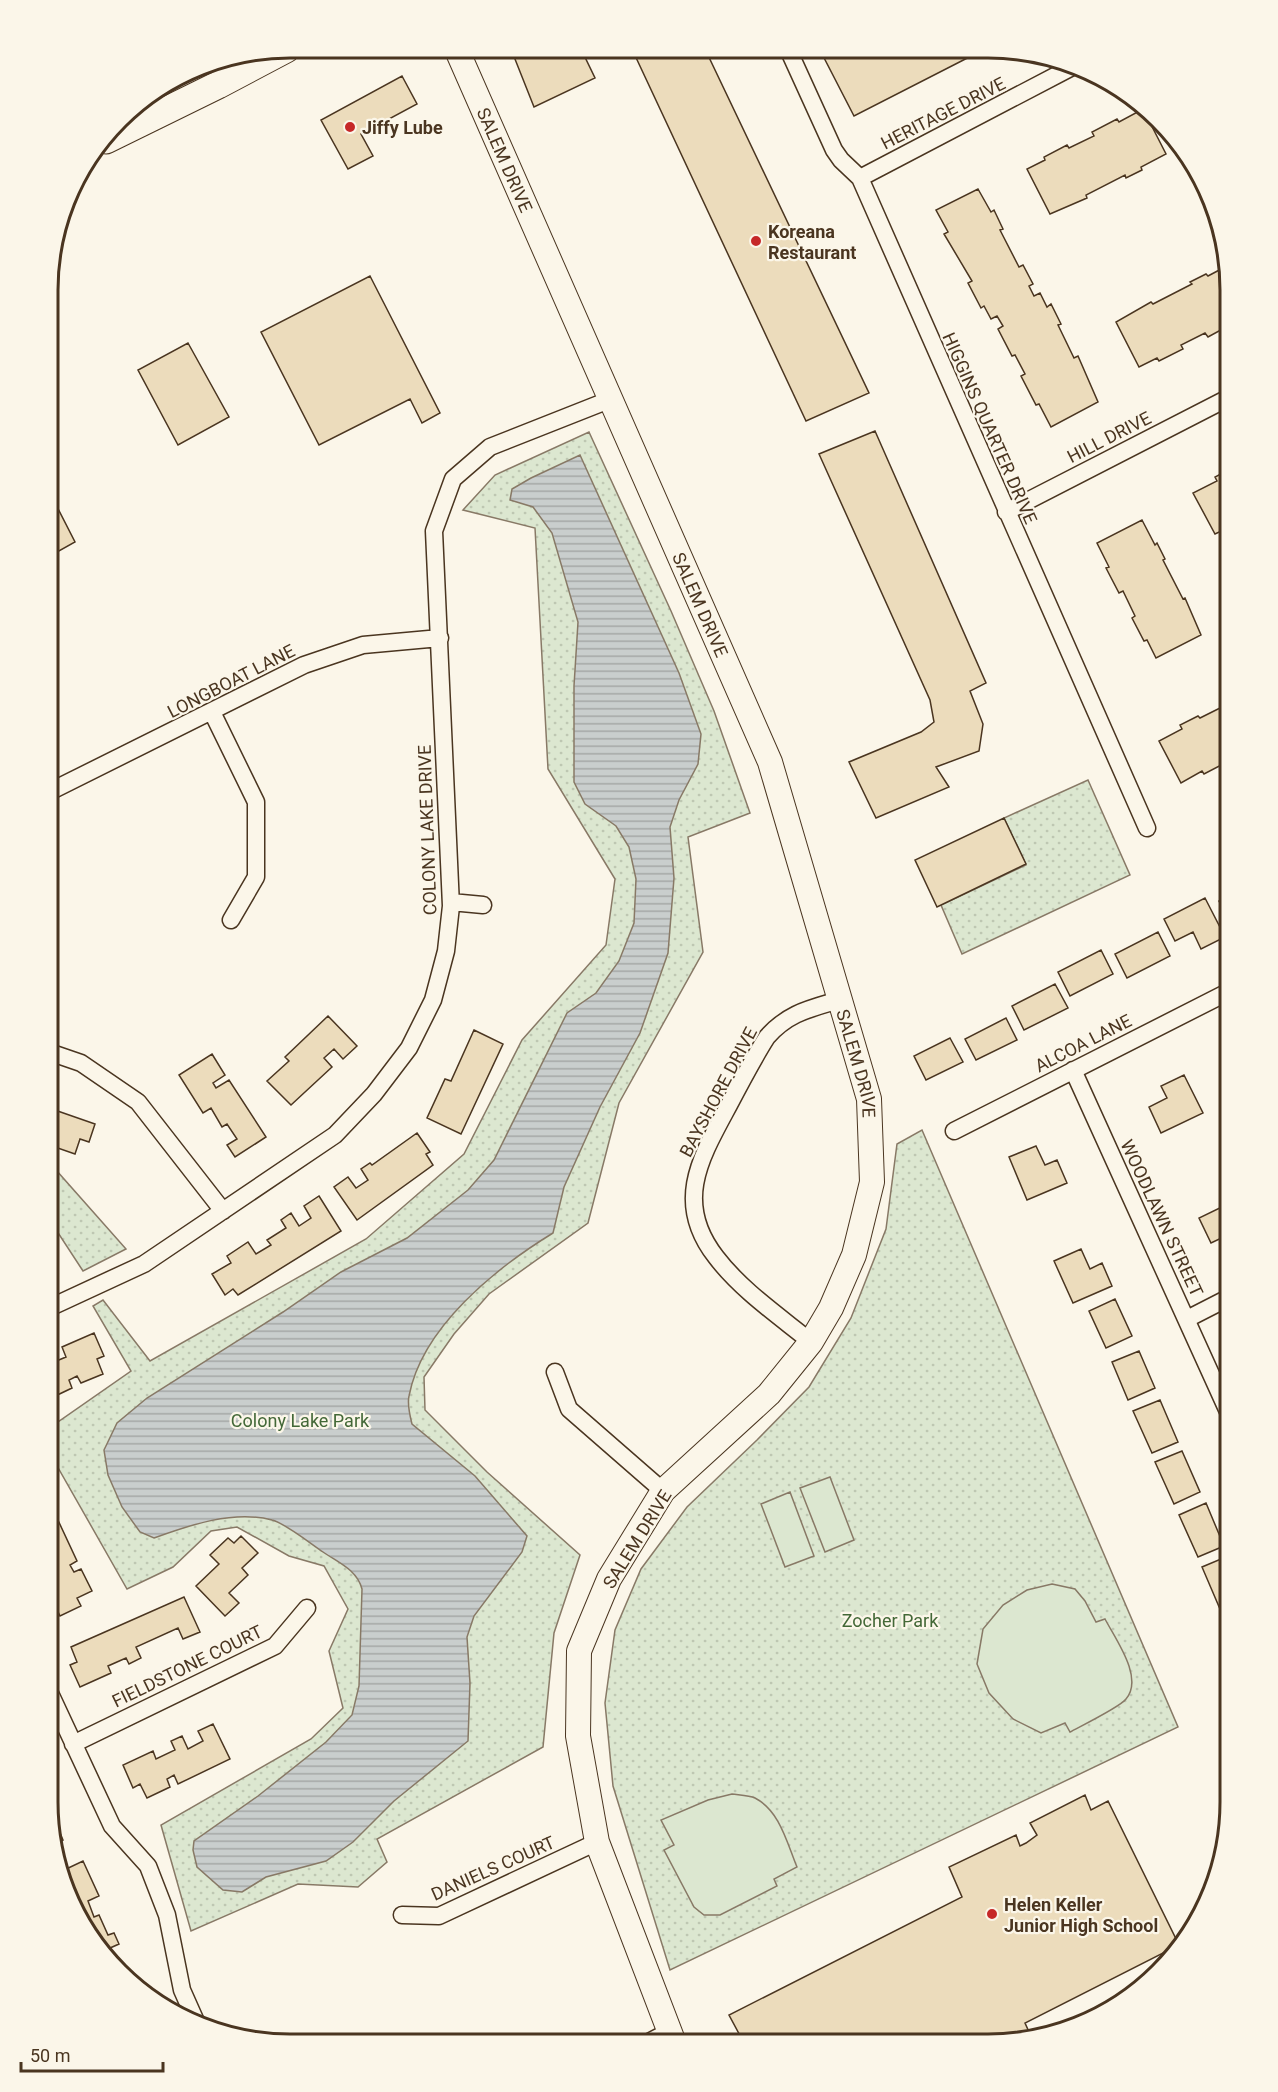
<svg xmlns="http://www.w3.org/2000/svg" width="1278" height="2092" viewBox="0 0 1278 2092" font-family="Roboto,sans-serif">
<defs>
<pattern id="green-dots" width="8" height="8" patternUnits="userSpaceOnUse" patternTransform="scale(1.5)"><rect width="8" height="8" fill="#dce7d0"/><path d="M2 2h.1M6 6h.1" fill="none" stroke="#bec7b2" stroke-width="1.8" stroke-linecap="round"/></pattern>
<pattern id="water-rules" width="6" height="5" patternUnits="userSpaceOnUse" patternTransform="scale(1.5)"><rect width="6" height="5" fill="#c9cecd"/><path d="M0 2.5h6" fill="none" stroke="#a5a8a6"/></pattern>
</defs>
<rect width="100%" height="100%" fill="#fbf6e9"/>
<path fill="url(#green-dots)" stroke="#887966" stroke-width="1.5" d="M 589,432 L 671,611 L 714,711 L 750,813 L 688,837 L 703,952 L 619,1103 L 588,1223 L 489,1294 L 454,1334 L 424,1377 L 425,1410 L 487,1472 L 580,1555 L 554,1633 L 543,1747 L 377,1839 L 387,1862 L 358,1887 L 298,1884 L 191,1931 L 161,1825 L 311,1739 L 343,1708 L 329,1651 L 348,1609 L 324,1566 L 289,1556 L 237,1527 L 211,1531 L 173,1567 L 127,1589 L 48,1450 L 48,1429 L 131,1371 L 93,1306 L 103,1300 L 150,1361 L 366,1239 L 464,1154 L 522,1040 L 606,945 L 615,879 L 548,769 L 535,528 L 463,510 L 495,475 Z
M 1088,780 L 1130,875 L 962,954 L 941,905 L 1026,865 L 1004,818 Z
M 922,1130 L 1178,1727 L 670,1970 L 613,1786 L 605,1703 L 615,1630 L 641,1569 L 687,1507 L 757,1440 L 809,1387 L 851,1318 L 886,1229 L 897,1144 Z
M 49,1168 L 56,1170 L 126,1249 L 83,1271 L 49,1219 Z"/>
<path fill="#dce7d0" stroke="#887966" stroke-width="1.5" d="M 830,1477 L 854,1540 L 825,1552 L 800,1488 Z
M 790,1492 L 814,1556 L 785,1567 L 761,1504 Z
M 1052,1584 L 1075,1589 L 1085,1601 L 1096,1622 L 1105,1619 C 1116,1640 1144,1678 1126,1699 C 1120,1707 1081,1726 1070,1732 L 1065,1723 L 1041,1733 L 1013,1719 L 989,1693 L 977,1664 L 983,1629 L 1003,1605 L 1027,1590 Z
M 732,1794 C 739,1795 749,1795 755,1798 C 780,1811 787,1843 797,1867 L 774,1879 L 777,1886 L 720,1915 L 704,1915 L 694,1907 L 664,1850 L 674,1845 L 661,1820 L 708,1800 Z"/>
<path fill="url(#water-rules)" stroke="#887966" stroke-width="1.5" d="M 580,455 L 679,673 L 701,734 L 698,764 L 679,800 L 670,827 L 674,878 L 668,953 L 640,1033 L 600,1107 L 564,1187 L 553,1233 C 496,1268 422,1327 409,1396 C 407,1405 410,1416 412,1424 L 475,1476 L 527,1536 L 522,1552 L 474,1616 L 467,1637 L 470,1683 L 468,1741 L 394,1801 L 353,1842 L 326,1861 L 266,1877 L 242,1892 L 223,1890 L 197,1867 L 193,1850 L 194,1841 L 258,1796 L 326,1742 L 352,1715 L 359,1686 L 362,1589 C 357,1570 339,1563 323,1552 C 311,1544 285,1523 272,1520 C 233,1510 190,1525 154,1538 L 140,1532 L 122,1507 L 108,1475 L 104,1450 L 117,1423 L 147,1398 L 283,1312 L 341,1272 L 407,1238 L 468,1190 L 494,1160 L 567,1013 L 596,993 L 619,961 L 634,923 L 636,879 L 629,847 L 616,826 L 585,804 L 574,782 L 574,686 L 578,622 L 552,533 L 533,507 L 510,500 L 512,489 L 531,478 Z"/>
<path fill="#ecdcbc" stroke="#4a3520" stroke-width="1.5" d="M 511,49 L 581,49 L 595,78 L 534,107 Z
M 632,49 L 705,49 L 869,393 L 806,421 Z
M 820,50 L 983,50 L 854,116 Z
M 402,76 L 417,104 L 361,134 L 373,156 L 348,169 L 321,120 Z
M 1143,109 L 1166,154 L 1141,167 L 1142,170 L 1126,178 L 1125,175 L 1086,195 L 1087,198 L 1050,214 L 1027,169 L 1045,160 L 1044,157 L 1067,145 L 1069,148 L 1094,136 L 1092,132 L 1117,119 L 1119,122 Z
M 978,189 L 991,212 L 994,210 L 1003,229 L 1000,230 L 1019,267 L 1023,265 L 1033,284 L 1029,286 L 1034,296 L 1040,293 L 1047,307 L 1051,304 L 1061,324 L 1058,325 L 1074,358 L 1078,356 L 1098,402 L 1051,427 L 1039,404 L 1036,405 L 1021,376 L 1025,374 L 1015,355 L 1012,356 L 998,329 L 1003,326 L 997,316 L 991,319 L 984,306 L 981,308 L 968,283 L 972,281 L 944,234 L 948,232 L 936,210 Z
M 1225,267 L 1230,291 L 1230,325 L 1208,337 L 1205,333 L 1181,345 L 1183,349 L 1159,361 L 1157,358 L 1139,367 L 1116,322 L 1151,302 L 1153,304 L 1192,284 L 1190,282 L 1206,274 L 1208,276 Z
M 370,276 L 440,413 L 422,423 L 410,399 L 319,445 L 261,332 Z
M 188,343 L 229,417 L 178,445 L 138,370 Z
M 875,431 L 986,683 L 970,691 L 983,724 L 979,751 L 936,767 L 949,787 L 876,818 L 849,762 L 921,732 L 934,722 L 930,700 L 819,454 Z
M 1230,469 L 1230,527 L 1215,534 L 1193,493 L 1217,481 L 1215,477 Z
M 50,493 L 75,542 L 50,556 Z
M 1142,520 L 1155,545 L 1157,543 L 1165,559 L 1163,560 L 1183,599 L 1185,598 L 1201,635 L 1156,658 L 1147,640 L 1144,641 L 1132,618 L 1135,616 L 1123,591 L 1119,593 L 1106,568 L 1109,567 L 1097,543 Z
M 1230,703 L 1230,758 L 1225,760 L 1227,762 L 1204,774 L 1202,771 L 1181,783 L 1159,741 L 1182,729 L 1180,725 L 1198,716 L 1200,718 Z
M 1004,818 L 1026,864 L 937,907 L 915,860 Z
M 1230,896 L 1230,923 L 1219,901 Z
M 1205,898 L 1225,937 L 1201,949 L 1193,932 L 1175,941 L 1164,919 Z
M 1158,932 L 1170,956 L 1127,978 L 1115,954 Z
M 1101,950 L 1113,974 L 1070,996 L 1058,972 Z
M 1055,984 L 1068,1008 L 1024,1030 L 1012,1006 Z
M 328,1016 L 357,1046 L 343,1059 L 334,1049 L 324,1058 L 332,1067 L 291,1105 L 267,1081 L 289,1061 L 285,1057 Z
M 1006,1018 L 1017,1040 L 976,1060 L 965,1039 Z
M 474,1030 L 503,1044 L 461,1134 L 427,1118 L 445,1079 L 451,1081 Z
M 950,1038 L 963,1062 L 926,1080 L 914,1056 Z
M 212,1054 L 225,1075 L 213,1083 L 216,1088 L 229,1080 L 266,1137 L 235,1157 L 227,1145 L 237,1139 L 227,1124 L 222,1127 L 211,1108 L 203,1113 L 179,1075 Z
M 1184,1075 L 1203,1113 L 1161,1133 L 1149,1107 L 1167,1098 L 1161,1086 Z
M 49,1108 L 95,1124 L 89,1142 L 80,1139 L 75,1154 L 49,1145 Z
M 417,1133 L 430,1152 L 426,1154 L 433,1165 L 357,1220 L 334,1187 L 348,1177 L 356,1188 L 368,1180 L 361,1169 L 370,1163 L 372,1165 Z
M 1036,1146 L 1045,1165 L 1057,1160 L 1067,1183 L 1027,1200 L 1009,1157 Z
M 319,1196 L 341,1231 L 238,1295 L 233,1289 L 225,1295 L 212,1274 L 231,1263 L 227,1256 L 248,1242 L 256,1254 L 271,1245 L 267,1240 L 286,1228 L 281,1220 L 291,1213 L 299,1226 L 311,1218 L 304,1206 Z
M 1230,1203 L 1230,1234 L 1211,1243 L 1199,1218 Z
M 1081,1249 L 1090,1269 L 1102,1263 L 1112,1286 L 1073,1303 L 1054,1261 Z
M 1115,1299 L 1132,1336 L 1106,1348 L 1089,1311 Z
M 94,1333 L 104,1356 L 97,1359 L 103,1374 L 81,1383 L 77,1376 L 69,1380 L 72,1388 L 49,1399 L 49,1364 L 66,1357 L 62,1347 Z
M 1139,1351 L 1155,1388 L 1128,1400 L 1112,1362 Z
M 1160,1400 L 1178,1442 L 1152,1453 L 1133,1411 Z
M 1182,1451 L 1200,1492 L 1174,1504 L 1155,1462 Z
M 48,1494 L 52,1502 L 50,1503 L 77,1561 L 70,1565 L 74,1572 L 81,1569 L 92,1591 L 77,1598 L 81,1606 L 60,1616 L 48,1590 L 48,1583 L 52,1581 L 48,1574 Z
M 1206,1503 L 1224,1546 L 1198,1557 L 1179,1515 Z
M 241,1536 L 258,1553 L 242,1568 L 248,1575 L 229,1593 L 239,1603 L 225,1616 L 196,1586 L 219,1564 L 210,1555 L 228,1538 L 234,1543 Z
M 1228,1556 L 1230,1605 L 1220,1609 L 1202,1567 Z
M 184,1597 L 200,1632 L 183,1639 L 178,1628 L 136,1647 L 141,1658 L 129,1664 L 126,1658 L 108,1666 L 111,1673 L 80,1687 L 70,1665 L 77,1662 L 71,1647 Z
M 213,1724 L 230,1759 L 178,1784 L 174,1775 L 167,1779 L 170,1787 L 147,1798 L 140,1784 L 133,1788 L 123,1765 L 153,1751 L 156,1759 L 175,1750 L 171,1741 L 182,1736 L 188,1749 L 203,1741 L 198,1731 Z
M 1085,1795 L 1091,1810 L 1108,1801 L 1179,1945 L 1025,2023 L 1030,2034 L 1025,2036 L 988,2044 L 744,2043 L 729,2015 L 962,1897 L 949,1867 L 1016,1835 L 1020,1846 L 1026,1843 L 1037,1835 L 1030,1823 Z
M 50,1809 L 63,1840 L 56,1843 Z
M 83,1861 L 99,1896 L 88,1901 L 94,1917 L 99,1915 L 108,1935 L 114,1933 L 119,1944 L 101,1952 L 66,1894 L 62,1871 Z"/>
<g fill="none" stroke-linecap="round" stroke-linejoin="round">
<defs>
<path id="street" d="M 788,49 L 834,150 L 841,160 L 860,178 L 1147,828
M 860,178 L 1076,65
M 1006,512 L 1230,397
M 212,712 L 256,802 L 256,877 L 231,920
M 49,792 L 304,665 L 363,645 L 440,638
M 451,902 L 483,905
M 49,1052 L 81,1063 L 138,1102 L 223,1211
M 1073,1070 L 1230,1416
M 954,1131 L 1230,991
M 49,1308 L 144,1264 L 335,1135 L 374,1094 L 409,1048 L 433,1000 L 446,951 L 451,906 L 434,531 L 453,479 L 490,447 L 609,400
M 1187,1319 L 1230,1297
M 811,1342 C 779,1316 741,1290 716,1257 C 673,1202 701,1157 729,1105 C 741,1082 753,1059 767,1037 C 788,1013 809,1009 839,1000
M 555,1372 L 569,1409 L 663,1491
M 48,1689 L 112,1826 L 148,1866 L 167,1915 L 182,1990 L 198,2026
M 73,1744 L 275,1646 L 307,1608
M 402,1915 L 439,1916 L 597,1842
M 647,2043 L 668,2032"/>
<g id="secondary">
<path id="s1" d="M 456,48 L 770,762 L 869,1099 L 872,1182 L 854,1255 L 831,1308 L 811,1342 L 769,1394 L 663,1491 L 609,1579 L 579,1651 L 578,1736 L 597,1842 L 674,2043"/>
</g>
<path id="primary" d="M 106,140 L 218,85 L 286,49"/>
</defs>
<use href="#street" stroke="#4a3520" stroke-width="19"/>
<use href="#secondary" stroke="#4a3520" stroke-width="26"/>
<use href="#primary" stroke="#4a3520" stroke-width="29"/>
<use href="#street" stroke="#fbf6e9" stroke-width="16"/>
<use href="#secondary" stroke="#fbf6e9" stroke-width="24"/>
<use href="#primary" stroke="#fbf6e9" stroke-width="27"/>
</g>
<g fill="#c62828" stroke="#fbf6e9" stroke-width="2">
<circle cx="350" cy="127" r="6"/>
<circle cx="756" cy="241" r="6"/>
<circle cx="992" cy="1914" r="6"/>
</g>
<g text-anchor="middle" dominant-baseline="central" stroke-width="4.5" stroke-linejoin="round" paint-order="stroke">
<g font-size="18" fill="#4a3520" stroke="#fbf6e9">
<text transform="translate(943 113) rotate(-27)">HERITAGE DRIVE</text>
<text stroke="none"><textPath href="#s1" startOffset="122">SALEM DRIVE</textPath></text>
<text transform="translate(990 428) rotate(66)">HIGGINS QUARTER DRIVE</text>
<text transform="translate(1109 437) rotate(-27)">HILL DRIVE</text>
<text stroke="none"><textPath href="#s1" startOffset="608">SALEM DRIVE</textPath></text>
<text transform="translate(231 681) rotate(-27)">LONGBOAT LANE</text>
<text transform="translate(427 830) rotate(-92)">COLONY LAKE DRIVE</text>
<text transform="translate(1083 1043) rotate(-27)">ALCOA LANE</text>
<text stroke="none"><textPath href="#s1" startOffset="1094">SALEM DRIVE</textPath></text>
<text transform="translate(718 1092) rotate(-62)">BAYSHORE DRIVE</text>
<text transform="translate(1162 1218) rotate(65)">WOODLAWN STREET</text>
<text transform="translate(637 1539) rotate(-58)">SALEM DRIVE</text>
<text transform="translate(187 1666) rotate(-26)">FIELDSTONE COURT</text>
<text transform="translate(493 1868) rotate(-24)">DANIELS COURT</text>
</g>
<g font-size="18" font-weight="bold" fill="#4a3520" stroke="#fbf6e9" text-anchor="start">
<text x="362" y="127">Jiffy Lube</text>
<text x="768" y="231">Koreana<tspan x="768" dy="21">Restaurant</tspan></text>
<text x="1004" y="1904">Helen Keller<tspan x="1004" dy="21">Junior High School</tspan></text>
</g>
<g font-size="18" fill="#436837" stroke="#fbf6e9">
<text x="300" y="1420">Colony Lake Park</text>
<text x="890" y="1620">Zocher Park</text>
</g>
</g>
<path d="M0 0H1278V2092H0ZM290 58H988A232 232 0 0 1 1220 290V1802A232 232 0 0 1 988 2034H290A232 232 0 0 1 58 1802V290A232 232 0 0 1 290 58Z" fill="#fbf6e9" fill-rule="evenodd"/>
<path fill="none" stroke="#4a3520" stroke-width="3" d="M290 58H988A232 232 0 0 1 1220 290V1802A232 232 0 0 1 988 2034H290A232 232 0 0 1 58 1802V290A232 232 0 0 1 290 58Z"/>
<path d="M21 2062v9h142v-9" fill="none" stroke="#4a3520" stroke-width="3"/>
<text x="30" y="2062" font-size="18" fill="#4a3520" stroke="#fbf6e9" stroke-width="4.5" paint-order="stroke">50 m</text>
</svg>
